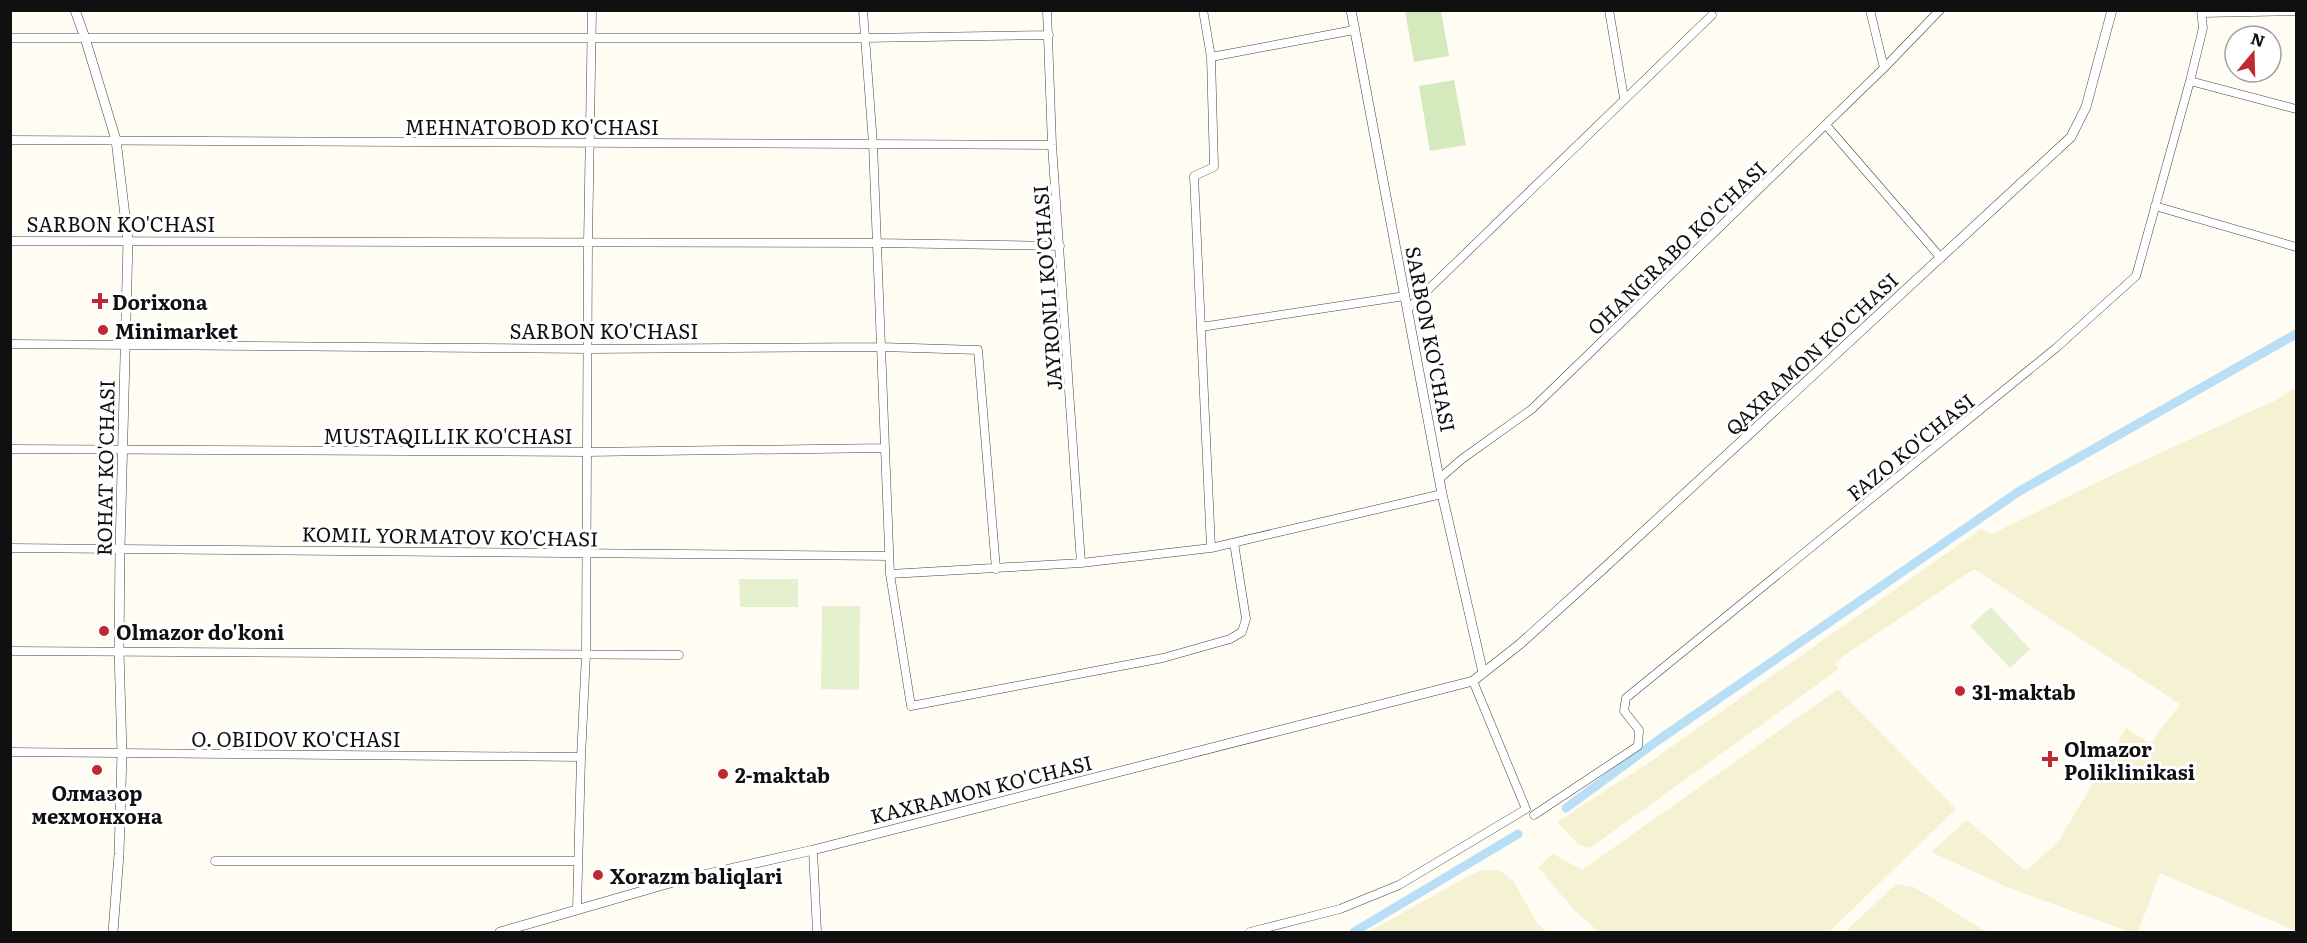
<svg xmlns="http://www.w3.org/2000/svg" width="2307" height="943" viewBox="0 0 2307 943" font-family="Literata,serif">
<rect width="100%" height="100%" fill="#fffcf3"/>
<path fill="#f5f1d3" d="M 2296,387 L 2296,931 L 2160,873 L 2138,932 L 2130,932 L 2007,887 L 1931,852 L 1967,820 L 2026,871 L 2058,842 L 2126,728 L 2150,744 L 2180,704 L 1974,569 L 1845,655 L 1835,664 L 1839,669 L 1590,848 L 1579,845 L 1557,822 L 1648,763 L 1981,529 L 1992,534 L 2114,474 L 2276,400 Z
M 1838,689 L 1956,809 L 1829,932 L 1599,932 L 1574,910 L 1538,867 L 1553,854 L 1582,870 Z
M 1480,870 L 1499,870 L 1513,881 L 1538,924 L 1547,932 L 1368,932 Z
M 1896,884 L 1914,887 L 1987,932 L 1845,932 Z"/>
<path fill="#d4e9bc" d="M 1405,11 L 1441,11 L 1449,56 L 1414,62 Z
M 1454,80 L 1466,145 L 1430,151 L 1419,86 Z"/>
<path fill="#e5f1ce" d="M 739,579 L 798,579 L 798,607 L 740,607 Z
M 822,606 L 860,606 L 859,690 L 821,689 Z
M 1991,607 L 2030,649 L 2010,668 L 1970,626 Z"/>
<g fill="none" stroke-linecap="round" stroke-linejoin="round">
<path stroke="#b8dff5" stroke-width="9" d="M 1566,808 L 1657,741 L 2018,492 L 2296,334
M 1354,932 L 1518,834"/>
<defs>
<path id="minor" d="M 863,10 L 873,144 L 890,574 L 911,706 L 1163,658 L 1230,639 L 1242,632 L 1246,619 L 1234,543
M 1047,10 L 1052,145 L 1081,563
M 1203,10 L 1211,57 L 1214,167 L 1194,176 L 1211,548
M 1609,10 L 1624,98
M 2202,13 L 2296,11
M 10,38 L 864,38 L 1049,35
M 1211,57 L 1354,30
M 1884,68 L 1940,10
M 2190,81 L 2296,109
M 1826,125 L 1941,258
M 10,140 L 1052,145
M 2155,206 L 2296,247
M 10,241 L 876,243 L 1060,246
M 1408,309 L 1712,15
M 1201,327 L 1405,296
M 10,344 L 589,349 L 881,347 L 978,350 L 996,569
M 10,449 L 587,452 L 885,448
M 1439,479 L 1462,459 L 1532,409 L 1884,68 L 1870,10
M 10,548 L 889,556
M 890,574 L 1081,563 L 1211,548 L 1442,494
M 10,651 L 679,655
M 10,752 L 581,757
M 1534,815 L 1638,746 L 1639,730 L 1624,711 L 1626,698 L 2056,348 L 2136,276 L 2190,81 L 2203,28 L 2201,10
M 813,850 L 817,932
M 215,861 L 578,861
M 577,909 L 581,757 L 586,654 L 588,243 L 592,10
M 1250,932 L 1340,909 L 1399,885 L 1526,809 L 1473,681"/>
<path id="tertiary" d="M 75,10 L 85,38 L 116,140 L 128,241 L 120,548 L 119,651 L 122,753 L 119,854 L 113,932
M 1351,10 L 1442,494 L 1483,673
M 500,932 L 677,881 L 813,850 L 1473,681 L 1520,644 L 1602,570 L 2071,137 L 2086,107 L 2112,10"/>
</defs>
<use href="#minor" stroke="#434343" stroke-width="9"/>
<use href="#tertiary" stroke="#434343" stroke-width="10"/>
<use href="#minor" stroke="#fff" stroke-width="8"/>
<use href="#tertiary" stroke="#fff" stroke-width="9"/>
</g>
<g fill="#bf2932" stroke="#fff" stroke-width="2">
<path d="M97 292h6v6h6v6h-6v6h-6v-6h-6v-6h6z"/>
<circle cx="103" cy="330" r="6"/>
<circle cx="104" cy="631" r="6"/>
<circle cx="1960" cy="691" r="6"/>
<path d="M2047 750h6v6h6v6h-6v6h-6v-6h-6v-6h6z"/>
<circle cx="97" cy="770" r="6"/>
<circle cx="723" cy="774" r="6"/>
<circle cx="598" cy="875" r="6"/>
</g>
<g text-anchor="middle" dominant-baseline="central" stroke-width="6" stroke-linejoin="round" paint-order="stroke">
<g font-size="20" fill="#101010" stroke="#fff">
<text x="532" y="126">MEHNATOBOD KO'CHASI</text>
<text x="121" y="223">SARBON KO'CHASI</text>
<text transform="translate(1676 247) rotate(-44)">OHANGRABO KO'CHASI</text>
<text transform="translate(1046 288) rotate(-94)">JAYRONLI KO'CHASI</text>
<text x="604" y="330">SARBON KO'CHASI</text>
<text transform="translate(1432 339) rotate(79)">SARBON KO'CHASI</text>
<text transform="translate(1811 353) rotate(-43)">QAXRAMON KO'CHASI</text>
<text x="448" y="435">MUSTAQILLIK KO'CHASI</text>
<text transform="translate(1910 446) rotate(-39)">FAZO KO'CHASI</text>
<text transform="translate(104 468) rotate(-89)">ROHAT KO'CHASI</text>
<text transform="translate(450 535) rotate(1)">KOMIL YORMATOV KO'CHASI</text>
<text x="296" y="738">O. OBIDOV KO'CHASI</text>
<text transform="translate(981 788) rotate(-14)">KAXRAMON KO'CHASI</text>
</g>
<g font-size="20" font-weight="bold" fill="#101010" stroke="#fff" text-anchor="start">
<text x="112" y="301">Dorixona</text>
<text x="115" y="330">Minimarket</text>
<text x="116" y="631">Olmazor do'koni</text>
<text x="1972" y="691">31-maktab</text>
<text x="2064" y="748">Olmazor<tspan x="2064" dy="23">Poliklinikasi</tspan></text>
<text x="735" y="774">2-maktab</text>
<text x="97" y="792" text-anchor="middle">Олмазор<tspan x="97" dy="23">мехмонхона</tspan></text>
<text x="610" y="875">Xorazm baliqlari</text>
</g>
</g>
<rect width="2307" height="943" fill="none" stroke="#101010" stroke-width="24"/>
<g transform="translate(2253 54) rotate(19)"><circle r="28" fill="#ffffff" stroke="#9f9f9f" stroke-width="1.5"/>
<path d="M0-4.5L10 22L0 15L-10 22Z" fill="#bf2932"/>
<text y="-9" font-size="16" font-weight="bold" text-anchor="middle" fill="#101010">N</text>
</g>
</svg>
